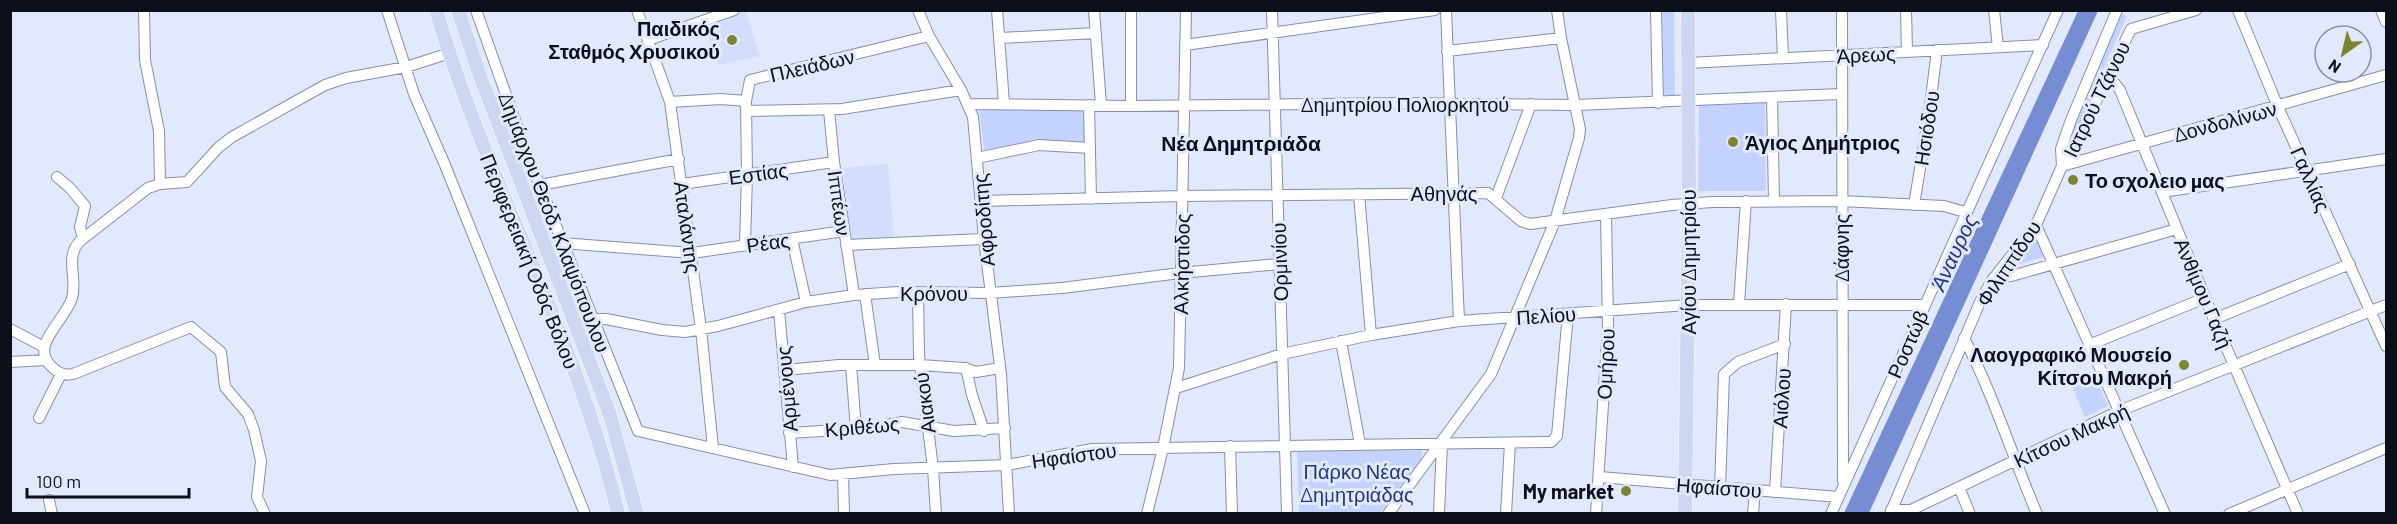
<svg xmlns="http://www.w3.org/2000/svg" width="2397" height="524" viewBox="0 0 2397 524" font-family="Barlow,sans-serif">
<rect width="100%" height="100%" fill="#e2e9fd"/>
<path fill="#d3defe" d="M 746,11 L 760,56 L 718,65 L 704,25 Z
M 888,164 L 894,239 L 852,241 L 842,168 Z"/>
<path fill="#c4d3fe" d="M 1662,11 L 1674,11 L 1675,95 L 1664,95 Z
M 2121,13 L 2127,16 L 2068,148 L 2078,116 Z
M 1765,103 L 1766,191 L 1698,191 L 1699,105 Z
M 979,108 L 1084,108 L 1084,142 L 1034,141 L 984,150 Z
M 2035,240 L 2037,240 L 2043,257 L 2017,265 Z
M 2094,374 L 2108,406 L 2085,417 L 2071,384 Z
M 1422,449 L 1421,460 L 1379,514 L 1299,513 L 1297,452 Z"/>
<path fill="#778dd3" d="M 2078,11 L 2098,11 L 1869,513 L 1844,513 Z"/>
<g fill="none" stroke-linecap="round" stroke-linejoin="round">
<defs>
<path id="minor" d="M 144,10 L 145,60 L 159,131 L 160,184
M 387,10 L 414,94 L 445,165 L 585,514
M 476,10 L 526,151 L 638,431 L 830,475 L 894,469 L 1007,465 L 1092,449 L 1547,442 L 1551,442 L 1557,436 L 1568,314
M 637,10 L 670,102 L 701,329 L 713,448
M 918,10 L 929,36 L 961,90 L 973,117 L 984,239 L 1001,374 L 1009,514
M 997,10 L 1004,103
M 1094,10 L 1101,105
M 1272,10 L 1287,514
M 1446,10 L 1459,321
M 1656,10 L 1658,103
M 1781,10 L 1783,58
M 1842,10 L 1843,481
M 1906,10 L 1907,52
M 1994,10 L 1998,47
M 2238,10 L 2278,107 L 2386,346
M 2381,10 L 2386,22
M 1000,38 L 1096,33
M 648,40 L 734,10
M 1185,45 L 1435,10
M 1447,51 L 1561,38
M 1688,63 L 2043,45
M 2108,75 L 2120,90 L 2214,319 L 2298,514
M 1772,97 L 1774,201
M 670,102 L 721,99 L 746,101
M 969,104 L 1131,106 L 1406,103 L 1576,105 L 1841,94
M 1089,105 L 1091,199
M 1131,106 L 1131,10
M 829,110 L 834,162 L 854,295
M 746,111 L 842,109 L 961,90
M 977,158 L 1039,145 L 1090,148
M 2062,166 L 2386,75
M 2062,166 L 2071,153 L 2131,29 L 2196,10
M 57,177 L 70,188 L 85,206 L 80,227 L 83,238
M 682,184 L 834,162
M 540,185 L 679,159
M 2162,192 L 2386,159
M 1359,194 L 1371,335
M 1496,198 L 1531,104
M 981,201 L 1182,196 L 1488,193 L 1521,221 L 1530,224 L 1672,205 L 1712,202 L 1841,201 L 1944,206 L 1965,212
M 1914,205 L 1929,114 L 1937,50
M 2036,225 L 2165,514
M 792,239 L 806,302
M 561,243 L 692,253 L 844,231
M 745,245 L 747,175 L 746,101 L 750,80 L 929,36
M 846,245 L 984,239
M 2000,270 L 2010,276 L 2015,275 L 2177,229
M 918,292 L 919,356 L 933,468 L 936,514
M 865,294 L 875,365
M 1739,304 L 1746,201
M 779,310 L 793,467
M 593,319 L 606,319 L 662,330 L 685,332 L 718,326 L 806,302 L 854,295 L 898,292 L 990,293 L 1062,288 L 1180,273 L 1279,264
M 2214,319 L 2350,264
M 10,329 L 44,347
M 1964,338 C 1993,394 2012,455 2037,514
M 1341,341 L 1360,444
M 2089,345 L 2205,298
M 10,362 L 46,360
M 851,365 L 856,429
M 966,368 L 972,395 L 984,431
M 785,370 L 839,365 L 920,365 L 964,368 L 976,372 L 1000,368
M 1176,388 L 1282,354 L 1371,335 L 1459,321 L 1688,305 L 1924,305
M 39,418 L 61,374
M 789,433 L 872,428 L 902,422 L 954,431 L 1005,428
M 1230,446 L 1232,514
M 843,475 L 844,514
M 1600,477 L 1838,497
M 1959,487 L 1970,514
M 1720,488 L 1724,374 L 1738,362 L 1785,344
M 1775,492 L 1786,304
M 49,500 L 52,514
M 1891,510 L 1911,510 L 2119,411 L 2386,305
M 265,514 L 257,497 L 261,461 L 254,430 L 248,414 L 225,387 L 221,352 L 191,327 L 73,374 C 65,376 58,373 52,367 C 28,346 66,320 72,298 C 78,278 64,258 80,241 L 148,188 L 160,184 L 187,182 L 219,147 L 232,137 L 325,85 L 346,78 L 406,67 L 450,53
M 1147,514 L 1163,448 L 1179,368 L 1186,10
M 1388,514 L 1491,374 L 1555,221 L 1579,138 L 1580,129 L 1561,38 L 1557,10
M 1439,514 L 1442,443
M 1506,514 L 1510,443
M 1596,514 L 1608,326 L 1606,214
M 1753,514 L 1755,490
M 1831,514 L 2058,10
M 1890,514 L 1980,302 L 1992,280 L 2036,225 L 2062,166 L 2061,149 L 2071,120 L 2117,10
M 2229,514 L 2386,448"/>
<path id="major" d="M 436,10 C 486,182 578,339 618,514
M 458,10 L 480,76 L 610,415 L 637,514
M 1685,514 L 1689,203 L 1688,10"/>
</defs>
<use href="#minor" stroke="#848fac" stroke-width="12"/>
<use href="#major" stroke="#fff" stroke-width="15"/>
<use href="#minor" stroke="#fff" stroke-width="10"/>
<use href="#major" stroke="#cdd7f2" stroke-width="14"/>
</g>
<g fill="#7b8531" stroke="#e2e9fd" stroke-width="2">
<circle cx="732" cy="40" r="6"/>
<circle cx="1733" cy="142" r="6"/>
<circle cx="2073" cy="180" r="6"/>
<circle cx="2184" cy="365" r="6"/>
<circle cx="1626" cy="491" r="6"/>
</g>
<g text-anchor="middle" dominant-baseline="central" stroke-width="6" stroke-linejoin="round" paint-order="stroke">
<g font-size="20" font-weight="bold" fill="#0c101b" stroke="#e2e9fd" text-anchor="end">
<text x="720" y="28">Παιδικός<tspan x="720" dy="23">Σταθμός Χρυσικού</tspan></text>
<text x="1745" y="142" text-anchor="start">Άγιος Δημήτριος</text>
<text x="2085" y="180" text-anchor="start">Το σχολειο μας</text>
<text x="2172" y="354">Λαογραφικό Μουσείο<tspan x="2172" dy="23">Κίτσου Μακρή</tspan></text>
<text x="1614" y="491">My market</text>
</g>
<g font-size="20" fill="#0c101b" stroke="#e2e9fd">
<text transform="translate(1866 54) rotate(-3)">Άρεως</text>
<text transform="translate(812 65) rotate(-13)">Πλειάδων</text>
<text transform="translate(2096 99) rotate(-64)">Ιατρού Τζάνου</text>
<text x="1405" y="104">Δημητρίου Πολιορκητού</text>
<text transform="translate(2225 121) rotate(-15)">Δονδολίνων</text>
<text transform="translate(1926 128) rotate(-81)">Ησιόδου</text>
<text transform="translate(758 173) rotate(-8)">Εστίας</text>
<text transform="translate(2311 179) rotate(66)">Γαλλίας</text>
<text x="1444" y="193">Αθηνάς</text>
<text transform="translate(840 203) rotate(82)">Ιππέων</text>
<text transform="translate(983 220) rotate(-95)">Αφροδίτης</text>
<text transform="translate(555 222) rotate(69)">Δημάρχου Θεόδ. Κλαψόπουλου</text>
<text transform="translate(688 227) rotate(82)">Αταλάντης</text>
<text transform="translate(768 242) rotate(-8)">Ρέας</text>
<text transform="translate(1841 248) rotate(-90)">Δάφνης</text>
<text transform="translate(530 261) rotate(68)">Περιφερειακή Οδός Βόλου</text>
<text transform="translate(1279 262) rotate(-92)">Ορμινίου</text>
<text transform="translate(1688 262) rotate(-90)">Αγίου Δημητρίου</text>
<text transform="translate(2008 263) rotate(-56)">Φιλιππίδου</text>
<text transform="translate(1181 264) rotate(-89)">Αλκήστιδος</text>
<text x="934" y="293">Κρόνου</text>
<text transform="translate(2204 293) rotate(67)">Ανθίμου Γαζή</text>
<text transform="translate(1546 315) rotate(-4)">Πελίου</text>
<text transform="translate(1907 344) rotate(-66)">Ροστώβ</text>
<text transform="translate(1605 364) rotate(-87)">Ομήρου</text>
<text transform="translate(786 389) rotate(-95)">Αρμένους</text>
<text transform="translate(1781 398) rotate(-86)">Αιόλου</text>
<text transform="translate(924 403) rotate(-97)">Αιακού</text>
<text transform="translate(862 426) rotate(-5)">Κριθέως</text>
<text transform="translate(2071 435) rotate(-25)">Κίτσου Μακρή</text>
<text transform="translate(1074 455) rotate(-8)">Ηφαίστου</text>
<text transform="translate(1719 487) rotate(4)">Ηφαίστου</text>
</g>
<g font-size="20" fill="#243485" stroke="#e2e9fd">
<text x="1357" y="471">Πάρκο Νέας<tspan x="1357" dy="23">Δημητριάδας</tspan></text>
</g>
<g font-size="21" font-weight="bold" fill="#0c101b" stroke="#e2e9fd">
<text x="1241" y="142">Νέα Δημητριάδα</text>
</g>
<g font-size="21" font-style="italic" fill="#263688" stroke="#e2e9fd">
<text transform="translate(1953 252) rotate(-65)">Άναυρος</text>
</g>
</g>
<rect width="2397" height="524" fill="none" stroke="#0c101b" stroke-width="24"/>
<g transform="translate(2343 54) rotate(214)"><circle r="28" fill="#e2e9fd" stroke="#8c92a3" stroke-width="1.5"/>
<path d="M0-4.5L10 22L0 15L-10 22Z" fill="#7b8531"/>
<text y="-9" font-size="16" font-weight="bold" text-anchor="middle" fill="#0c101b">N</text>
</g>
<path d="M27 488v9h162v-9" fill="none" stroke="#0c101b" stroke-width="3"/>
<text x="36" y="488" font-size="18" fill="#0c101b" stroke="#e2e9fd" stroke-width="4.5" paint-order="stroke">100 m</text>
</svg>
